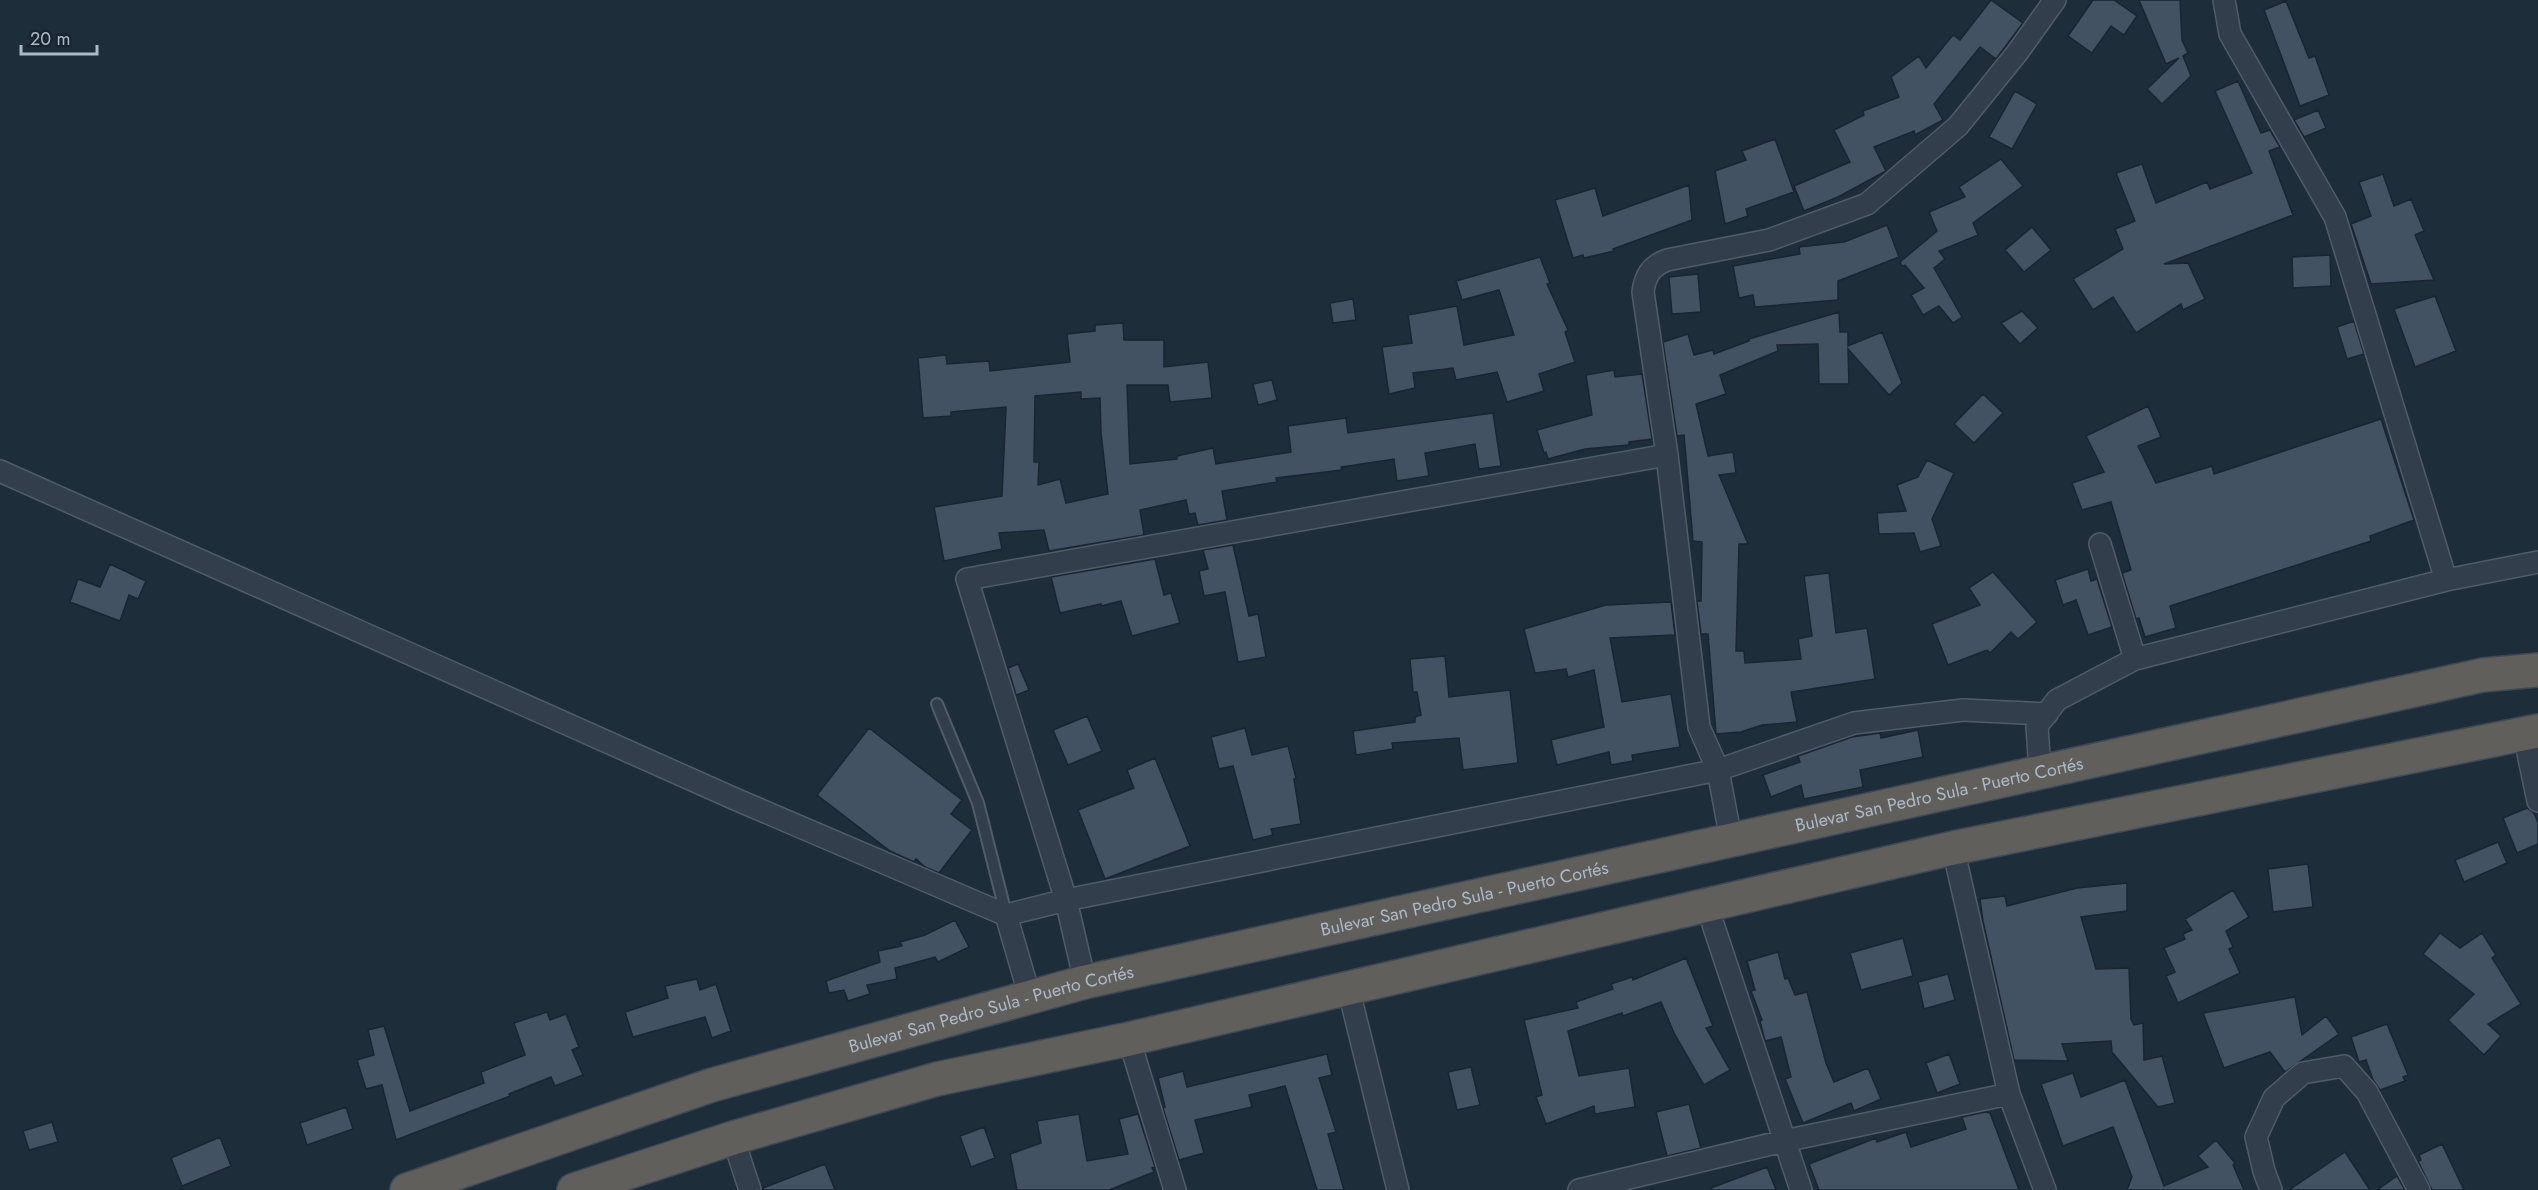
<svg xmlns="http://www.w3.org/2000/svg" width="2538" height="1190" viewBox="0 0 2538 1190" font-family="Jost,sans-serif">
<rect width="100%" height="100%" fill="#1e2d3a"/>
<path fill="#425262" stroke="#1a2531" stroke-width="1.5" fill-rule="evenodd" d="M 1991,0 L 2023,23 L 1996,59 L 1980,47 L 1934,104 L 1943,120 L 1915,135 L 1914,131 L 1874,147 L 1886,171 L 1838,197 L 1804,211 L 1794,186 L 1850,162 L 1834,130 L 1864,115 L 1863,111 L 1899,97 L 1891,77 L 1919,56 L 1926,68 L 1953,35 L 1960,40 Z
M 2093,0 L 2114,0 L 2137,16 L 2124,35 L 2111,26 L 2092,53 L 2068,36 Z
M 2139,0 L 2180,0 L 2182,40 L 2188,53 L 2183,56 L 2191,76 L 2162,104 L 2147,89 L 2179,58 L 2166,64 Z
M 2286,1 L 2309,58 L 2315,56 L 2329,95 L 2300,106 L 2264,10 Z
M 2238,81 L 2261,133 L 2270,130 L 2280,147 L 2269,151 L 2293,215 L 2164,264 L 2188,263 L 2205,299 L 2183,310 L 2181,304 L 2136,333 L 2113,297 L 2093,310 L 2073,279 L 2123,249 L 2115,229 L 2135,221 L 2116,173 L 2142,164 L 2156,203 L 2207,182 L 2210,189 L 2252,173 L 2215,91 Z
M 2015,91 L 2037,104 L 2012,149 L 1989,137 Z
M 2318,110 L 2326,128 L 2304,137 L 2294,120 Z
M 1775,139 L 1794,192 L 1746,209 L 1748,216 L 1725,224 L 1715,171 L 1746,160 L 1742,151 Z
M 2001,159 L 2023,186 L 1973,223 L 1978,235 L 1939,251 L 1945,259 L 1934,268 L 1962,317 L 1953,323 L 1939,306 L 1923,315 L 1911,295 L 1924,288 L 1905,265 L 1902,266 L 1900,262 L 1937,231 L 1929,212 L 1965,197 L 1959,187 Z
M 2383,174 L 2394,206 L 2411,199 L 2424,231 L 2415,235 L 2434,280 L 2371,284 L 2351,224 L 2371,216 L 2359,182 Z
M 1689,185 L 1692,220 L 1613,249 L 1614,251 L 1584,258 L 1583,255 L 1573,258 L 1555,200 L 1595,188 L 1603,216 Z
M 1887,225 L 1899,257 L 1838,281 L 1838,300 L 1755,307 L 1753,295 L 1739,298 L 1733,266 L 1800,254 L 1799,247 L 1844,242 Z
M 2032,227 L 2051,250 L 2024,272 L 2005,250 Z
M 2330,255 L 2331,286 L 2293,288 L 2292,257 Z
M 1540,257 L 1550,283 L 1547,284 L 1568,330 L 1565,332 L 1575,362 L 1539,374 L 1544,391 L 1507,402 L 1497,372 L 1456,380 L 1453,368 L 1413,373 L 1415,388 L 1389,394 L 1382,347 L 1412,343 L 1408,315 L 1457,306 L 1464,345 L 1514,335 L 1499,290 L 1462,300 L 1456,281 Z
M 1698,274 L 1701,312 L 1672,314 L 1669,277 Z
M 2435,296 L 2456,351 L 2415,367 L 2394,309 Z
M 1353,299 L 1356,320 L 1333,323 L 1330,303 Z
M 2022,311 L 2038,328 L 2020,344 L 2001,323 Z
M 1839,312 L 1840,332 L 1848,332 L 1848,346 L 1882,332 L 1902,383 L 1889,395 L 1848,349 L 1849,384 L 1819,384 L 1818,344 L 1777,345 L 1778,351 L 1720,375 L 1726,394 L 1696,404 L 1708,456 L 1733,452 L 1736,473 L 1719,475 L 1748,544 L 1739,544 L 1736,651 L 1744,651 L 1745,663 L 1801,659 L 1798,639 L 1812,636 L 1804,576 L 1829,573 L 1836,633 L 1867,628 L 1875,679 L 1791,692 L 1797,722 L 1762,725 L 1741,732 L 1716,734 L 1708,634 L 1701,634 L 1697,601 L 1701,601 L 1702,542 L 1693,541 L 1684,435 L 1677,436 L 1663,342 L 1688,334 L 1694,355 L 1713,350 L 1714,354 L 1749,341 L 1749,339 Z
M 2354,321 L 2364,354 L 2347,359 L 2337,327 Z
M 1123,323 L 1124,340 L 1164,340 L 1164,367 L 1208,362 L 1212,398 L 1170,402 L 1168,385 L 1127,385 L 1130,464 L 1177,459 L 1177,456 L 1213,448 L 1216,464 L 1291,452 L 1288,426 L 1346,418 L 1348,433 L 1493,413 L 1501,466 L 1479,469 L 1475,444 L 1425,453 L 1429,476 L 1397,481 L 1394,459 L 1341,467 L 1342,470 L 1276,478 L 1277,482 L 1222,491 L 1227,520 L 1198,525 L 1195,513 L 1189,514 L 1186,500 L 1140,510 L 1144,535 L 1049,551 L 1044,530 L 999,533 L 1002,549 L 944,561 L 934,507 L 1002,496 L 1006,407 L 951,412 L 951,416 L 923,418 L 918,358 L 946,355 L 947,364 L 989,361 L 990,371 L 1070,362 L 1067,334 L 1095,331 L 1095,325 ZM 1081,392 L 1081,399 L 1100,398 L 1101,433 L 1108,494 L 1066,503 L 1060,479 L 1038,485 L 1039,462 L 1034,462 L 1035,396 Z
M 1614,370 L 1615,377 L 1642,374 L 1652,439 L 1629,442 L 1629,445 L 1585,449 L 1548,459 L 1546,452 L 1544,453 L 1537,430 L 1592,415 L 1586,375 Z
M 1272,380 L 1277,400 L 1258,405 L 1253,384 Z
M 1983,394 L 2003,413 L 1974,443 L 1954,424 Z
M 2148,406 L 2161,437 L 2138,446 L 2156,483 L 2212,466 L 2214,474 L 2381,419 L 2414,520 L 2370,536 L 2371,541 L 2170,606 L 2176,628 L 2145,637 L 2139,618 L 2136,619 L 2122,573 L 2131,570 L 2111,502 L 2082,510 L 2072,483 L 2104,472 L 2086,436 Z
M 1927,460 L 1954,473 L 1932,519 L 1941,546 L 1920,552 L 1914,533 L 1879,534 L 1877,513 L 1906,511 L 1897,485 L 1918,477 Z
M 1233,545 L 1249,616 L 1258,614 L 1266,657 L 1238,662 L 1225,592 L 1204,596 L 1199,571 L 1208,569 L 1203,550 Z
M 1155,559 L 1164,595 L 1171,593 L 1180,623 L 1132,636 L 1121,601 L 1101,606 L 1101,604 L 1060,613 L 1051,577 Z
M 110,564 L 146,581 L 138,599 L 129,595 L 120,621 L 70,602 L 78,579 L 100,587 Z
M 2088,569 L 2091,581 L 2097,579 L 2112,627 L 2088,635 L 2076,600 L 2063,605 L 2055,580 Z
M 1993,572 L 2037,622 L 2018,639 L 2011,632 L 1990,653 L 1987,650 L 1948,665 L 1932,624 L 1980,605 L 1969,588 Z
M 1671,602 L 1675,635 L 1610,638 L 1622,702 L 1671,694 L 1680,747 L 1632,755 L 1633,761 L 1611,765 L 1609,752 L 1557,765 L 1551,740 L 1604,727 L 1594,670 L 1568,677 L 1566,669 L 1535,673 L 1524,629 L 1606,605 Z
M 1445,656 L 1449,697 L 1510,690 L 1518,763 L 1463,770 L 1459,738 L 1392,743 L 1393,749 L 1356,755 L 1353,731 L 1415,722 L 1415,717 L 1421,715 L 1417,692 L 1413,692 L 1410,659 Z
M 1018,664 L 1029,690 L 1016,695 L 1008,668 Z
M 1087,716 L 1102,751 L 1068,765 L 1053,730 Z
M 869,728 L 962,800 L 951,814 L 972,830 L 939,873 L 925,867 L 916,859 L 914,862 L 890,851 L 817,795 Z
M 1245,728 L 1252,755 L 1288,746 L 1296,778 L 1294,779 L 1301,824 L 1271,829 L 1273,835 L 1253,840 L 1233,766 L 1219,769 L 1211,737 Z
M 1918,730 L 1923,757 L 1860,770 L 1863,787 L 1804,799 L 1801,785 L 1771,797 L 1763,775 L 1800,762 L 1798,756 L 1852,737 L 1880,733 L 1881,738 Z
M 1155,758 L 1190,846 L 1105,879 L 1078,810 L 1134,788 L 1127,770 Z
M 2527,808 L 2534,813 L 2538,823 L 2538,844 L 2517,853 L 2503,818 Z
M 2498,842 L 2507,863 L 2464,882 L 2455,860 Z
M 2308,864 L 2313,907 L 2273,912 L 2268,869 Z
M 2127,883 L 2127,911 L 2081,917 L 2096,969 L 2129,968 L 2131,1019 L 2134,1025 L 2143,1023 L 2144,1060 L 2162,1056 L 2175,1103 L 2158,1107 L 2112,1052 L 2111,1041 L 2062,1044 L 2068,1061 L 2014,1060 L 1983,921 L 1980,899 L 2005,896 L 2007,906 L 2077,888 Z
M 2233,890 L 2249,917 L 2226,931 L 2233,947 L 2229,949 L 2240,973 L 2178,1003 L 2166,976 L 2175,972 L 2164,948 L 2185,939 L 2183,934 L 2192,930 L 2185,919 Z
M 955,920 L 969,947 L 938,962 L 935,957 L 895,968 L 897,979 L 867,985 L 870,994 L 848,1001 L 844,990 L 829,993 L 826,981 L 880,962 L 878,951 L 902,946 L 900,942 L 925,935 Z
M 2440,933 L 2460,948 L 2482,933 L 2496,955 L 2492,958 L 2521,1004 L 2488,1024 L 2501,1036 L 2484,1055 L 2448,1020 L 2474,994 L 2423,954 Z
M 1903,938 L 1913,976 L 1861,990 L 1850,953 Z
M 1778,952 L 1785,979 L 1788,978 L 1795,995 L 1807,992 L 1826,1063 L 1834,1082 L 1868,1068 L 1881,1099 L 1854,1111 L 1851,1103 L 1803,1123 L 1785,1079 L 1791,1077 L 1781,1037 L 1765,1041 L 1760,1021 L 1762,1020 L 1751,991 L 1755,990 L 1747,961 Z
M 1686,958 L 1713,1026 L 1706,1028 L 1730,1070 L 1704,1085 L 1674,1033 L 1661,1002 L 1623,1016 L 1622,1013 L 1568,1031 L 1579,1076 L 1629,1068 L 1635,1107 L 1595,1114 L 1594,1106 L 1546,1124 L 1536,1097 L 1542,1095 L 1524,1020 L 1578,1008 L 1576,1002 L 1613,989 L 1611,984 L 1632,977 L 1633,980 Z
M 1948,974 L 1955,1000 L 1924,1009 L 1918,982 Z
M 697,979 L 700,990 L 716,984 L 731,1031 L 712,1038 L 705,1017 L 633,1037 L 625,1012 L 668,998 L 665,986 Z
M 2295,997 L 2302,1035 L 2326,1016 L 2339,1034 L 2285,1072 L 2270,1052 L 2224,1068 L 2203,1013 Z
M 547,1012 L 550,1020 L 566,1014 L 579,1047 L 572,1050 L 583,1075 L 555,1086 L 551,1077 L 509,1094 L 510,1096 L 396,1140 L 382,1085 L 366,1089 L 357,1060 L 374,1055 L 368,1030 L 384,1026 L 410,1111 L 484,1083 L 481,1072 L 525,1055 L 514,1023 Z
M 2387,1024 L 2408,1075 L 2403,1077 L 2405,1081 L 2380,1090 L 2373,1080 L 2366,1060 L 2359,1062 L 2351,1037 Z
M 1327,1054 L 1332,1075 L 1319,1078 L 1336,1132 L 1328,1134 L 1344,1190 L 1317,1190 L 1285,1086 L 1249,1095 L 1252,1107 L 1195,1120 L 1204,1153 L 1179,1160 L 1163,1108 L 1165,1107 L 1158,1078 L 1183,1071 L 1187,1087 Z
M 1949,1054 L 1960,1084 L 1937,1093 L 1926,1063 Z
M 1471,1067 L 1480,1105 L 1457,1110 L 1448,1072 Z
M 2073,1073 L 2081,1097 L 2125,1080 L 2164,1186 L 2208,1167 L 2198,1156 L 2216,1140 L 2235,1163 L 2233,1165 L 2244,1190 L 2127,1190 L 2132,1177 L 2113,1127 L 2063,1146 L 2041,1084 Z
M 1689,1104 L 1701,1148 L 1667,1156 L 1656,1112 Z
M 346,1107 L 353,1129 L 307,1145 L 300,1123 Z
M 1985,1112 L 1990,1113 L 2019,1190 L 1819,1190 L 1809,1164 L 1876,1138 L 1877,1142 L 1906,1132 L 1911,1147 L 1966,1129 L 1962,1117 Z
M 1079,1114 L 1087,1161 L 1128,1154 L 1119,1119 L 1138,1114 L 1155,1167 L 1152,1168 L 1154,1172 L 1109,1190 L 1017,1190 L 1010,1154 L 1041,1143 L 1037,1121 Z
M 52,1122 L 58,1142 L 29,1150 L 23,1131 Z
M 984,1127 L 995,1158 L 971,1167 L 960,1136 Z
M 220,1137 L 231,1166 L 182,1186 L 171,1158 Z
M 2442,1144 L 2464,1190 L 2432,1190 L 2418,1161 L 2421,1160 L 2419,1155 Z
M 2345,1152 L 2370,1190 L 2289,1190 Z
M 825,1164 L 835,1190 L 764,1190 L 763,1188 Z
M 1767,1167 L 1776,1190 L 1712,1190 L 1711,1188 Z
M 2397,1176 L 2405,1190 L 2377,1190 Z"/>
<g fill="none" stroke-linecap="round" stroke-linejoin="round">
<defs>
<path id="service" d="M 937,704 L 978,803 L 1006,914"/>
<path id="minor" d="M 2224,0 L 2230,34 L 2335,217 L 2446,580
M 0,471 L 735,799 L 1006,915 L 1030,997
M 2100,544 L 2135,659
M 2524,734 L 2538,801
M 2040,771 L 2037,726 L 2057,700 L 2135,659 L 2446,580 L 2538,562
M 1731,840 L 1718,770 L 1699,727 L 1667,455 L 1643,292 C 1645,276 1651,266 1667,260 L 1769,240 L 1867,204 L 1958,126 L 2017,53 L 2055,0
M 1953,848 L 2009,1094 L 2045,1190
M 1707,906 L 1801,1190
M 1006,915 L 1066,900 L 1718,770 L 1854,723 L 1963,710 L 2047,714
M 1085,982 L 1066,900 L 967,579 L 1667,455
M 1348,987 L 1398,1190
M 1129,1039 L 1175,1190
M 733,1138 L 750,1190
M 1579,1190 L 1784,1141 L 2009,1094
M 2271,1190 L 2264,1171 L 2256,1137 L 2274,1098 L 2303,1073 L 2344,1066 L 2367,1092 L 2419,1190"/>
<g id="trunk">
<path id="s1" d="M 407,1190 L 712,1085 L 1085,982 L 2483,675 L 2538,670"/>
<path d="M 574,1190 L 733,1138 L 937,1079 L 1129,1039 L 1953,848 L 2538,731"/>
</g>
</defs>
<use href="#service" stroke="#505c68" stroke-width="14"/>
<use href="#minor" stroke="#505c68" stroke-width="24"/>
<use href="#trunk" stroke="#3d4955" stroke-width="36"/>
<use href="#service" stroke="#323e4b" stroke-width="10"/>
<use href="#minor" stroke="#323e4b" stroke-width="21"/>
<use href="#trunk" stroke="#605f5c" stroke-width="33"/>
</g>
<g text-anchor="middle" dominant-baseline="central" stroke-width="4.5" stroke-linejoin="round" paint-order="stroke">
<g font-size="18" fill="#adb9c7" stroke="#18232f">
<text stroke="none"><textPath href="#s1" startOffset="1584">Bulevar San Pedro Sula - Puerto Cortés</textPath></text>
<text stroke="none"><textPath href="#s1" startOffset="1098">Bulevar San Pedro Sula - Puerto Cortés</textPath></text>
<text stroke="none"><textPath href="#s1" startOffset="612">Bulevar San Pedro Sula - Puerto Cortés</textPath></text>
</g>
</g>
<path d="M21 45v9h76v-9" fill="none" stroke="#adb9c7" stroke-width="3"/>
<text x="30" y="45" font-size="18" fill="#adb9c7" stroke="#18232f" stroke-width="4.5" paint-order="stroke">20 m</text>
</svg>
